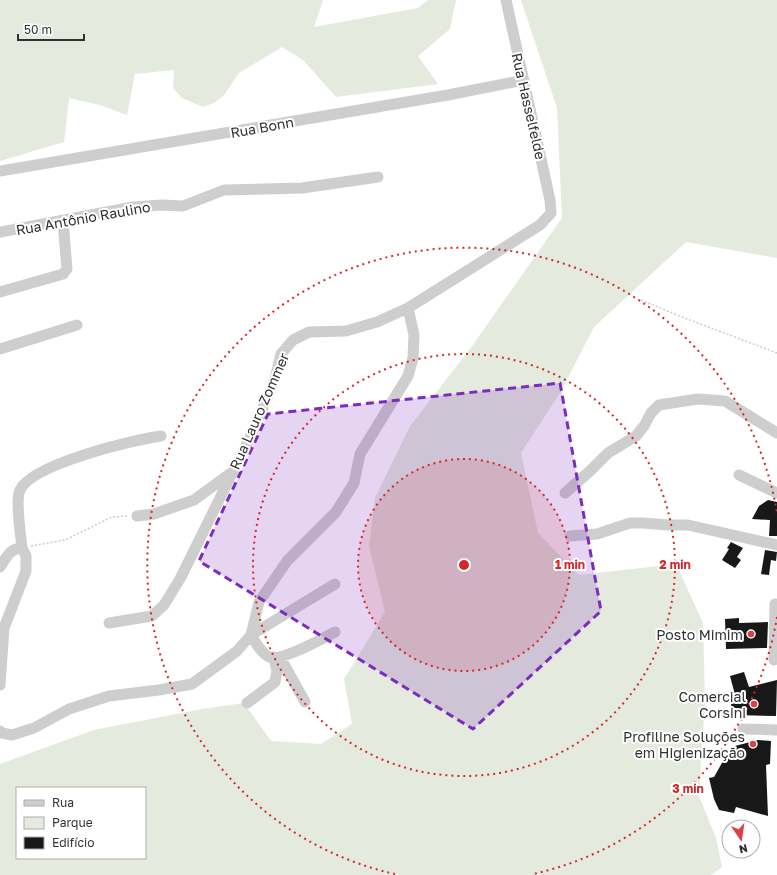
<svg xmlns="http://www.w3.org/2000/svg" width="777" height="875" viewBox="0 0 777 875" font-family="'Golos Text',sans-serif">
<rect width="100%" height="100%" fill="#fff"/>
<path fill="#e4eadd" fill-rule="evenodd" d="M 0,0 L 323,0 L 314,27 L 418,8 L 428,0 L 456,0 L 450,29 L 418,56 L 438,84 L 336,97 L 303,60 L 282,47 L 239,73 L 224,95 L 214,103 L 203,107 L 182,98 L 173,88 L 174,70 L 135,74 L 127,115 L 100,105 L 69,98 L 64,142 L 0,161 Z
M 521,0 L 777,0 L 777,258 L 686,242 L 594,327 L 560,393 L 521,453 L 538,533 L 579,575 L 676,564 L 703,623 L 705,702 L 699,796 L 716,838 L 722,867 L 711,875 L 0,875 L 0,764 L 94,730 L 202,709 L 244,703 L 271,741 L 321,744 L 352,724 L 344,679 L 385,612 L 369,546 L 375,498 L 410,426 L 470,349 L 562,218 L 557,108 ZM 17,788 L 145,788 L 145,858 L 17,858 Z"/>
<path fill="#181818" d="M 768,500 L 777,502 L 777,536 L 769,536 L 770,520 L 752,519 L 759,506 Z
M 731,542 L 743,548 L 737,557 L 741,560 L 735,568 L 722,560 L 729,549 L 727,548 Z
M 765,550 L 777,552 L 776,561 L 771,560 L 769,575 L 761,574 Z
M 739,618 L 739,623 L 768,622 L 767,648 L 726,649 L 725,619 Z
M 744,672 L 749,687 L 777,680 L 776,716 L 733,715 L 729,693 L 734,691 L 730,676 Z
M 758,740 L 771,741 L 770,764 L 766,765 L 768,816 L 736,807 L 734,813 L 719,810 L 714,799 L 709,778 L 714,777 L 731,747 Z"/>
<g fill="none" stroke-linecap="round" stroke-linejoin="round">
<path stroke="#cbcbcb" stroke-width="1.5" stroke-dasharray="2 2" stroke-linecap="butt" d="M 641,300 L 682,317 L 777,353
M 31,546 L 65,540 L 112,517 L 128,516"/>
<path stroke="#cecece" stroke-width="11" d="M 0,171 L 448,95 L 524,80
M 0,232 L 133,207 L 162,205 L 183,206 L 224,190 L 302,188 L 378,177
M 0,292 L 63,274 L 67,269 L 63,221
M 0,349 L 77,325
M 739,475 L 777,493
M 565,493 L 590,471 L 608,453 L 636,436 L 644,426 L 651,413 L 659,405 L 698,399 L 725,401 L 777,433
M 137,516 L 154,514 L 194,500 L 231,473
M 570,536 L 597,534 L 630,523 L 643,523 L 668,525 L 688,525 L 777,545
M 22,548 C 21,536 15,500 20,490 C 32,464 133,440 161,436
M 0,567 C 6,558 10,548 22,548 L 26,556 L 26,571 L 4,628 L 0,685
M 109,623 L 152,616 L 164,605 L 181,577 L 254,429 L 275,379 L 281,354 L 293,340 L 309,332 L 346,331 L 377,322 L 408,308 L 540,225 L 551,213 L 550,200 L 506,0
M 251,635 C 256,643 260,652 269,657 C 281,662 323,638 335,632
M 251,635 L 335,584
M 280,657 L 305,702
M 774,660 L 775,604
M 247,703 L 275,682 L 277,671 L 274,657
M 743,729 L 777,730
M 0,731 L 2,733 L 12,735 L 34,728 L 69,709 L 109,696 L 159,690 L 192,684 L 237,651 L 251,635 L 259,602 L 287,561 L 336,512 L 354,483 L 360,454 L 408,376 L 413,358 L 414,335 L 408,308"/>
</g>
<path fill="#7b2cbf" fill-opacity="0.2" stroke="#7b2cbf" stroke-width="3" stroke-dasharray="8 5" stroke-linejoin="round" d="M 560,383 L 601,611 L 473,729 L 199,561 L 268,414 Z"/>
<circle cx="464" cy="565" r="106" fill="#d62828" fill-opacity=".12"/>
<g fill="none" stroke="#d62828" stroke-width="2" stroke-dasharray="2 4">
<circle cx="464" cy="565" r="106"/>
<circle cx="464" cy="565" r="211"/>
<path d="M777 617A317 317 0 0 1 533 874M395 874A317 317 0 1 1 777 513"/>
</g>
<g fill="#dc3f46" stroke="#fff" stroke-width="1.5">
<circle cx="751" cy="634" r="4"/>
<circle cx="754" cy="704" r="4"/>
<circle cx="753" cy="744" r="4"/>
</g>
<g text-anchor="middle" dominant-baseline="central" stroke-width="4" stroke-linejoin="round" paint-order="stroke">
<g font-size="14" fill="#313131" stroke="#fff">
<text transform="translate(529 106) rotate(77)">Rua Hasselfelde</text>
<text transform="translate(262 127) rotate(-10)">Rua Bonn</text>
<text transform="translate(83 218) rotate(-10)">Rua Antônio Raulino</text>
<text transform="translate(259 411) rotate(-66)">Rua Lauro Zommer</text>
</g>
<g font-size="14" fill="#313131" stroke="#fff" text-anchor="end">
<text x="743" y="634">Posto Mimim</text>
<text x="746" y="696">Comercial<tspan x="746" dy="16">Corsini</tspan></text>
<text x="745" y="736">Profiline Soluções<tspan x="745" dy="16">em Higienização</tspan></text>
</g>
</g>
<circle cx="464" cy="565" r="6" fill="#d62828" stroke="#fff" stroke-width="2"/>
<g font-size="12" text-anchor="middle" font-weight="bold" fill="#d62828" stroke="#fff" stroke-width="4" stroke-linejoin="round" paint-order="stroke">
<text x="570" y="569">1 min</text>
<text x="675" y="569">2 min</text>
<text x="688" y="793">3 min</text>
</g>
<rect x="16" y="787" width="130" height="72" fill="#ffffff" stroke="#adadad"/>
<rect x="24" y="800" width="20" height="6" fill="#cecece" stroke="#adadad"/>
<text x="52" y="807" font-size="12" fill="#313131">Rua</text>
<rect x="24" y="817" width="20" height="12" fill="#e4eadd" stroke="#adadad"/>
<text x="52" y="827" font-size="12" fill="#313131">Parque</text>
<rect x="24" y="837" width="20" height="12" fill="#181818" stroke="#adadad"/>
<text x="52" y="847" font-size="12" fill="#313131">Edifício</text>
<g transform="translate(741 839) rotate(167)"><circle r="19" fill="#ffffff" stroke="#adadad"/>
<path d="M0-3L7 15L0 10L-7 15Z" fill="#dc3f46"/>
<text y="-6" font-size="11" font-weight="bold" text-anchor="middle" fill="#313131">N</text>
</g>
<path d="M18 34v6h66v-6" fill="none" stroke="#313131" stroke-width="2"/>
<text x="24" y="34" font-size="12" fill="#313131" stroke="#ffffff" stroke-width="3" paint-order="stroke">50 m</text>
</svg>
